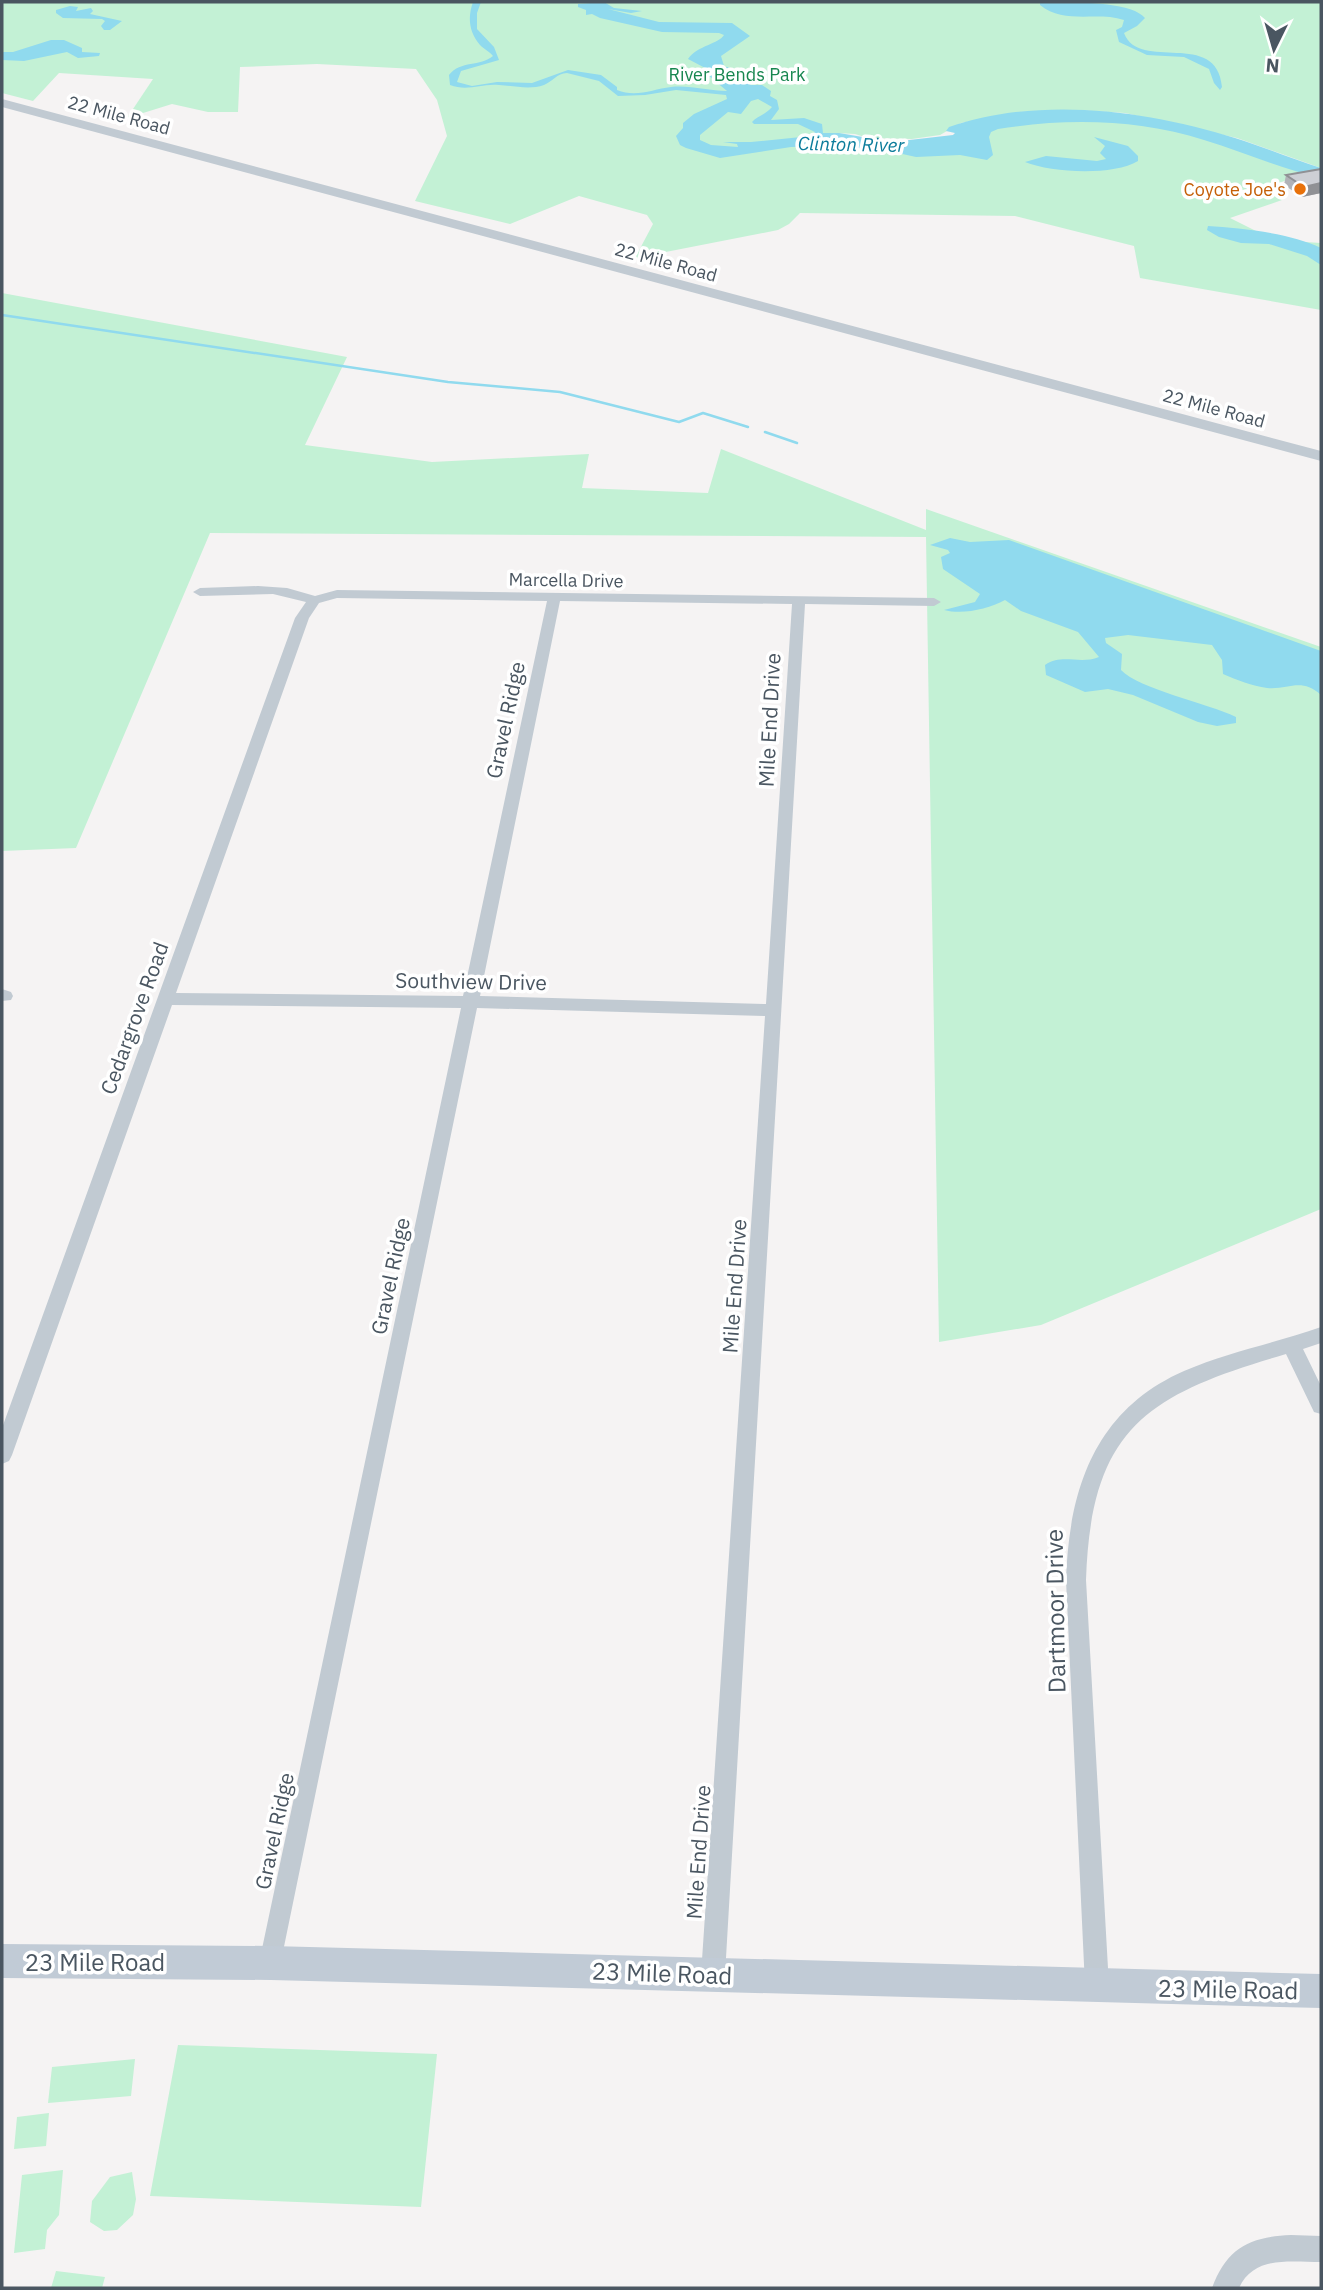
<svg xmlns="http://www.w3.org/2000/svg" width="1323" height="2290" viewBox="0 0 1323 2290" font-family="'IBM Plex Sans',sans-serif">
<rect width="100%" height="100%" fill="#f5f3f3"/>
<path fill="#c3f1d5" d="M 2,2 L 1321,2 L 1321,168 L 1237,138 L 1125,113 L 1076,110 L 1020,112 L 961,123 L 940,135 L 912,139 L 868,138 L 855,134 L 836,133 L 826,137 L 917,145 L 1023,119 L 1110,116 L 1209,136 L 1313,171 L 1261,189 L 1282,200 L 1230,218 L 1274,240 L 1321,243 L 1321,310 L 1140,278 L 1134,246 L 1015,216 L 800,213 L 789,224 L 778,230 L 635,258 L 653,224 L 647,215 L 579,196 L 510,224 L 415,201 L 447,136 L 437,100 L 416,69 L 317,64 L 240,67 L 238,112 L 208,112 L 172,104 L 127,118 L 153,79 L 59,73 L 33,101 L 2,93 Z
M 2,293 L 347,357 L 305,445 L 432,462 L 589,454 L 582,488 L 708,493 L 721,449 L 926,530 L 926,509 L 1321,647 L 1321,1209 L 1041,1325 L 939,1342 L 926,537 L 210,533 L 76,848 L 2,851 Z
M 178,2045 L 437,2054 L 421,2207 L 150,2196 Z
M 135,2059 L 131,2096 L 48,2103 L 52,2067 Z
M 49,2113 L 46,2146 L 14,2149 L 17,2117 Z
M 63,2170 L 59,2215 L 47,2230 L 45,2249 L 14,2253 L 22,2175 Z
M 132,2172 L 136,2199 L 133,2215 L 117,2230 L 104,2231 L 90,2222 L 92,2201 L 110,2177 Z
M 56,2271 L 105,2277 L 102,2288 L 51,2288 Z"/>
<path fill="#90daee" fill-rule="evenodd" d="M 473,2 L 481,2 L 477,13 L 477,29 L 494,47 L 499,60 L 461,71 L 457,82 L 472,86 L 497,82 L 532,83 L 568,70 L 601,75 L 617,87 L 617,90 C 636,98 653,89 671,87 C 690,85 709,91 727,91 L 708,75 L 709,70 L 688,59 C 698,45 719,44 724,35 L 719,33 L 662,32 L 600,18 L 592,14 L 586,15 L 586,10 L 578,7 L 578,4 L 604,2 L 614,8 L 642,11 L 631,13 L 608,9 L 659,22 L 732,23 L 750,36 L 721,56 L 724,66 L 733,69 L 741,78 L 756,82 L 749,85 L 762,85 L 771,91 L 770,96 L 777,100 L 779,109 L 771,120 L 804,118 L 822,124 L 823,133 L 839,133 L 892,142 L 953,135 L 955,133 L 946,131 L 949,127 C 1039,96 1146,110 1235,138 C 1264,147 1292,159 1321,168 L 1321,178 C 1281,169 1244,152 1204,140 C 1137,119 1067,118 998,129 L 991,132 L 989,137 L 993,155 L 987,160 L 960,155 L 916,157 L 889,151 L 836,146 L 791,147 L 720,158 L 686,148 L 680,145 L 676,136 L 683,128 L 683,123 L 694,114 L 727,99 L 726,95 L 676,90 L 645,95 L 618,96 L 599,81 L 567,73 C 557,73 552,82 544,85 C 530,90 514,86 499,85 C 482,83 468,92 450,85 L 449,75 C 461,60 480,67 493,56 C 489,51 484,49 480,45 C 468,31 468,16 473,2 ZM 758,99 L 772,107 C 764,116 757,116 752,122 L 754,124 L 798,124 L 815,132 L 811,136 L 751,142 L 723,142 L 737,144 L 738,147 L 711,145 L 700,140 L 700,135 L 728,112 L 741,114 L 751,101 Z
M 1040,2 C 1062,2 1131,0 1145,18 L 1137,26 L 1124,33 C 1139,73 1217,28 1222,87 L 1220,90 L 1214,83 L 1209,69 L 1184,57 L 1147,55 L 1119,42 L 1116,30 L 1122,27 L 1124,20 C 1097,11 1064,25 1040,5 Z
M 70,6 L 78,7 L 76,11 L 91,8 L 93,11 L 90,14 L 122,21 L 110,30 L 104,30 L 101,26 L 105,21 L 102,19 L 63,18 L 56,13 L 56,10 Z
M 51,40 L 64,40 L 82,48 L 82,52 L 100,53 L 99,56 L 78,58 L 67,52 L 24,61 L 2,60 L 2,52 L 13,52 Z
M 1094,137 L 1128,146 L 1138,156 L 1138,161 C 1113,176 1052,173 1025,162 L 1046,156 L 1097,161 L 1106,159 L 1100,153 L 1105,146 Z
M 1208,226 C 1241,228 1291,233 1321,248 L 1321,265 L 1307,256 L 1269,244 L 1241,243 L 1219,237 L 1207,230 Z
M 950,538 L 970,542 L 1009,540 L 1321,651 L 1321,695 C 1301,677 1289,690 1267,688 C 1252,686 1237,680 1223,674 L 1222,660 L 1212,645 L 1128,635 L 1105,638 L 1106,643 L 1122,654 L 1121,670 C 1139,689 1207,703 1236,717 L 1236,723 L 1217,726 L 1198,722 L 1133,695 L 1108,689 L 1085,692 L 1046,675 L 1045,665 C 1063,653 1079,665 1099,657 L 1078,632 L 1021,611 L 1005,600 C 988,609 963,615 944,610 L 975,602 L 980,594 L 943,569 L 941,557 L 950,553 L 948,550 L 930,545 Z"/>
<g fill="none" stroke-linecap="round" stroke-linejoin="round">
<path stroke="#90daee" stroke-width="2.5" d="M 2,315 L 448,382 L 560,392 L 679,422 L 703,413 L 748,427
M 765,432 L 797,443"/>
<path fill="#c1cad2" fill-rule="evenodd" d="M 258,586 L 287,588 L 315,596 L 337,590 L 934,598 L 941,602 L 934,606 L 805,604 L 725,1975 L 722,1984 L 713,1987 L 704,1984 L 701,1975 L 765,1016 L 477,1008 L 279,1971 L 271,1975 L 263,1971 L 259,1963 L 461,1008 L 172,1005 L 12,1455 L 9,1461 L 2,1464 L 2,1428 L 295,618 L 306,602 L 273,594 L 200,596 L 193,592 L 200,588 ZM 337,598 L 547,601 L 463,996 L 176,993 L 309,618 L 319,603 ZM 560,601 L 792,604 L 766,1004 L 480,996 Z
M 2,989 L 11,992 L 13,996 L 11,1000 L 2,1001 Z
M 1321,1327 L 1321,1343 L 1303,1349 L 1321,1386 L 1321,1414 L 1314,1412 L 1286,1354 C 1149,1394 1091,1426 1086,1580 L 1109,1986 L 1106,1995 L 1097,1998 L 1088,1995 L 1085,1986 L 1066,1580 C 1069,1489 1095,1410 1184,1371 C 1228,1352 1276,1343 1321,1327 Z
M 1291,2235 L 1321,2236 L 1321,2262 C 1291,2262 1254,2255 1239,2288 L 1212,2288 C 1227,2248 1249,2237 1291,2235 Z"/>
<path fill="#c1cad2" fill-rule="evenodd" d="M 2,99 L 1321,451 L 1321,461 L 2,107 Z"/>
<path fill="#c1cbd6" fill-rule="evenodd" d="M 2,1944 L 271,1946 L 1321,1974 L 1321,2008 L 271,1980 L 2,1978 Z"/>
</g>
<path fill="#b0b2b7" d="M 1321,169 L 1321,193 L 1302,197 L 1284,185 L 1286,175 Z"/>
<path fill="#909195" d="M 1321,183 L 1321,193 L 1302,197 L 1304,187 Z"/>
<path fill="#cdcfd5" stroke="#909195" stroke-width="2" d="M 1321,169 L 1321,183 L 1304,187 L 1286,175 Z"/>
<circle fill="#e8710a" stroke="#fff" stroke-width="2.5" cx="1300" cy="189" r="7"/>
<g text-anchor="middle" dominant-baseline="central" stroke-width="7" stroke-linejoin="round" paint-order="stroke">
<g font-size="18" fill="#17864f" stroke="#fff">
<text x="737" y="74">River Bends Park</text>
</g>
<g font-size="18" fill="#4a5661" stroke="#fff">
<text transform="translate(119 115) rotate(15)">22 Mile Road</text>
<text transform="translate(666 262) rotate(15)">22 Mile Road</text>
<text transform="translate(1214 408) rotate(15)">22 Mile Road</text>
<text transform="translate(566 580) rotate(1)">Marcella Drive</text>
</g>
<g font-size="18" fill="#c56008" stroke="#fff" text-anchor="end">
<text x="1286" y="189">Coyote Joe's</text>
</g>
<g font-size="19" font-style="italic" fill="#0c7c9b" stroke="#fff">
<text transform="translate(851 144) rotate(1)">Clinton River</text>
</g>
<g font-size="21" fill="#4a5661" stroke="#fff">
<text transform="translate(505 720) rotate(-78)">Gravel Ridge</text>
<text transform="translate(769 720) rotate(-87)">Mile End Drive</text>
<text transform="translate(471 981) rotate(1)">Southview Drive</text>
<text transform="translate(134 1018) rotate(-70)">Cedargrove Road</text>
<text transform="translate(390 1276) rotate(-78)">Gravel Ridge</text>
<text transform="translate(734 1286) rotate(-86)">Mile End Drive</text>
<text transform="translate(274 1831) rotate(-78)">Gravel Ridge</text>
<text transform="translate(698 1852) rotate(-86)">Mile End Drive</text>
</g>
<g font-size="24" fill="#4a5661" stroke="#fff">
<text transform="translate(1055 1611) rotate(-91)">Dartmoor Drive</text>
<text x="95" y="1962">23 Mile Road</text>
<text transform="translate(662 1973) rotate(2)">23 Mile Road</text>
<text transform="translate(1228 1989) rotate(1)">23 Mile Road</text>
</g>
</g>
<rect width="1323" height="2290" fill="none" stroke="#4a5661" stroke-width="7"/>
<g transform="translate(1274 49) rotate(185)" stroke="#ffffff" stroke-width="5" paint-order="stroke">
<path d="M0-5L12 26L0 18L-12 26Z" fill="#4a5661"/>
<text y="-10" font-size="19" font-weight="bold" text-anchor="middle" fill="#4a5661">N</text>
</g>
</svg>
